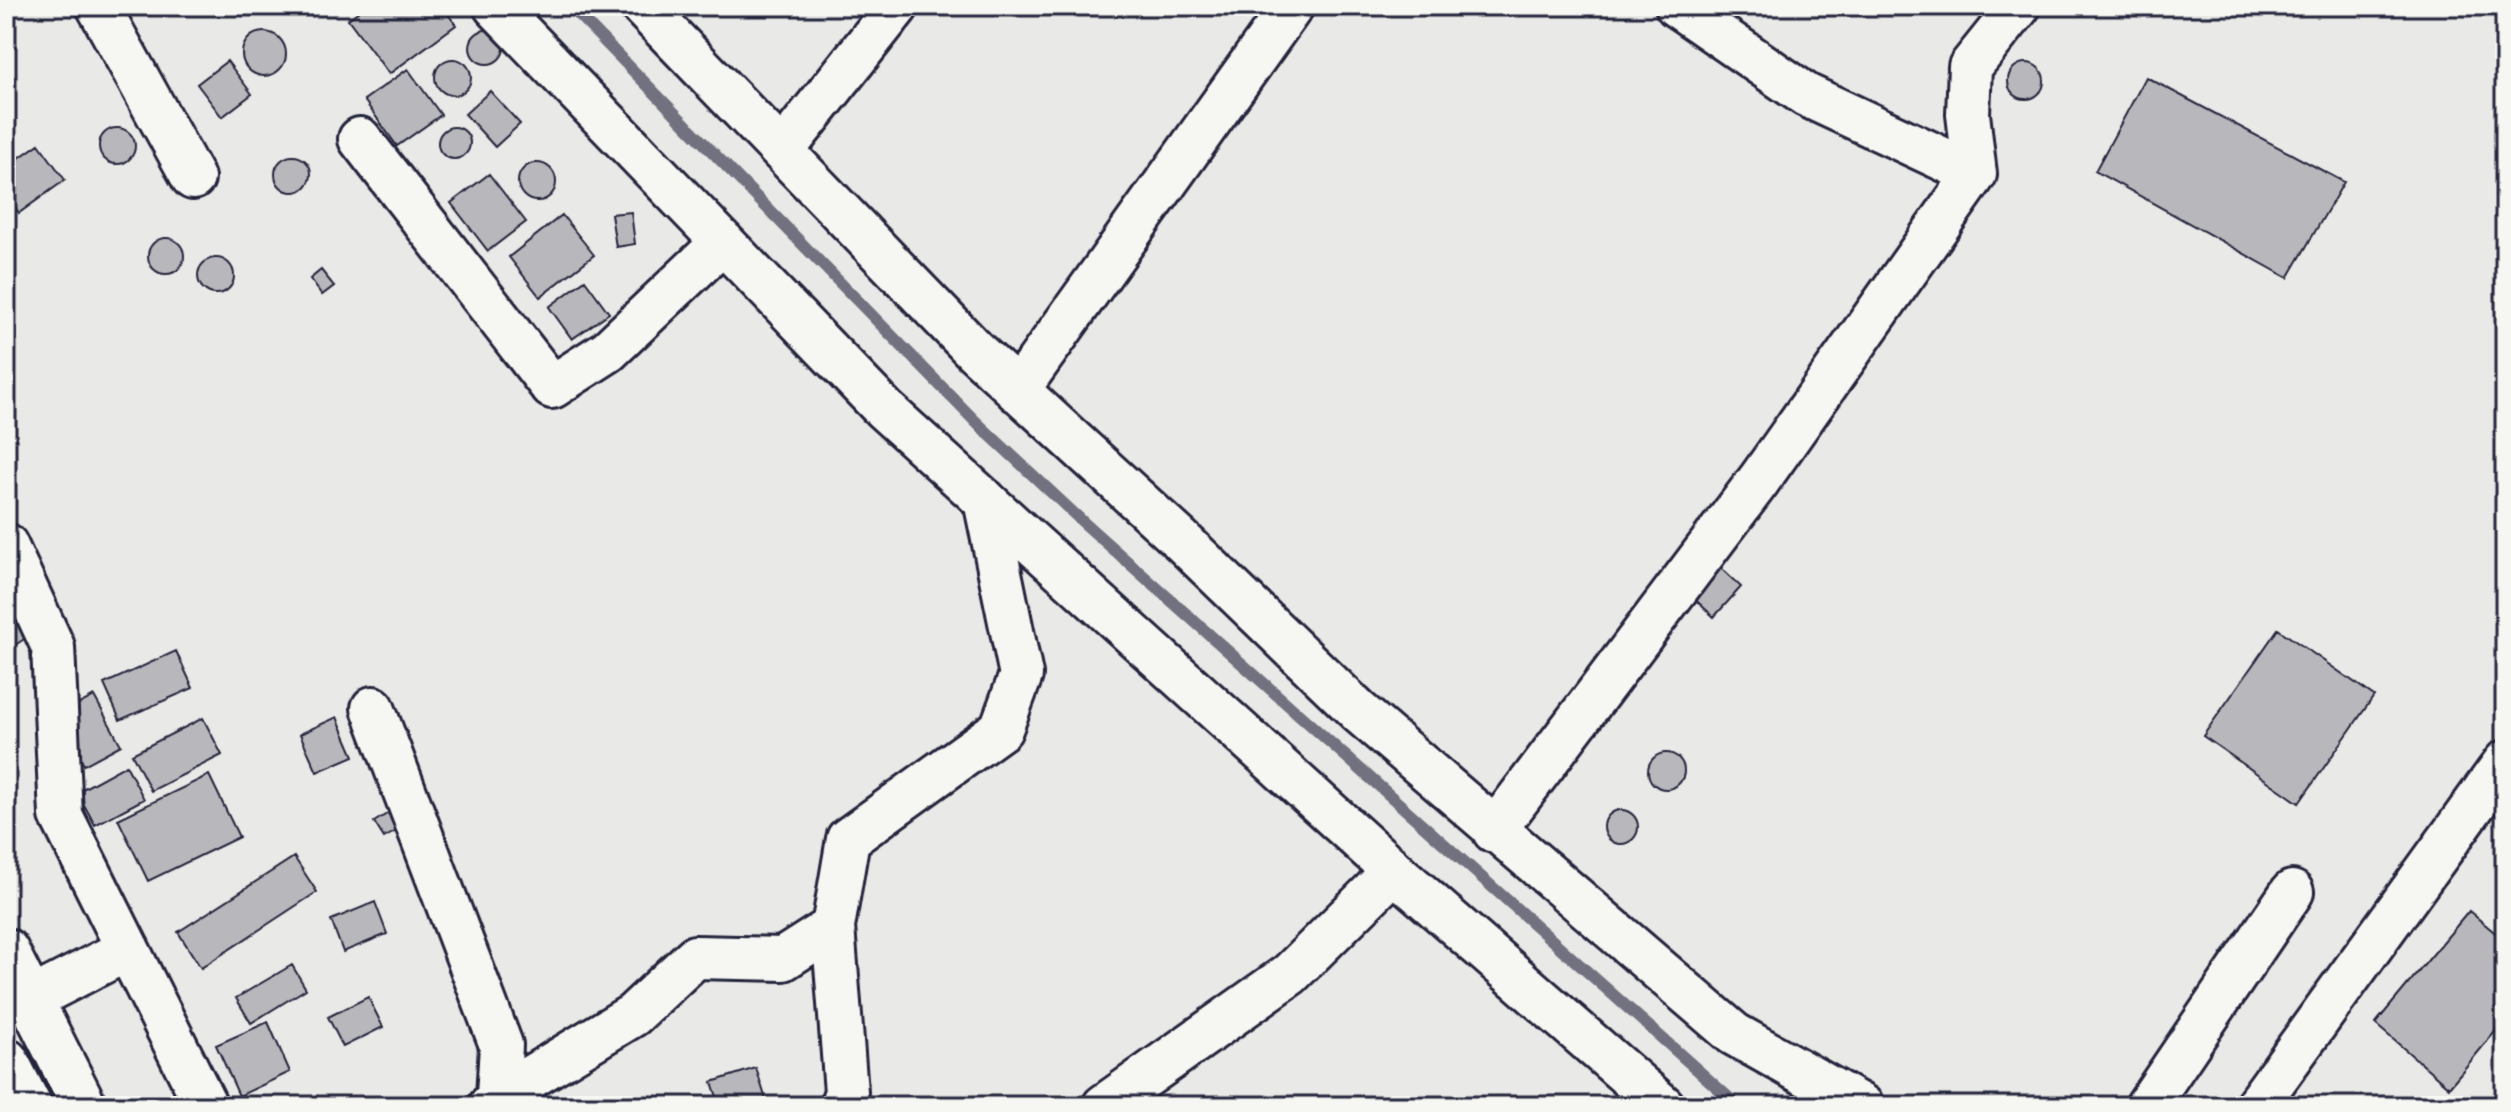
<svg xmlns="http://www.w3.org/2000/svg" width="2511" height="1112" viewBox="0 0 2511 1112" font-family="Caveat,sans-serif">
<rect width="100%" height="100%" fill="#e9e9e7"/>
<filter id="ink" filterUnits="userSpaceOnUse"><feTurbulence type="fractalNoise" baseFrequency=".0125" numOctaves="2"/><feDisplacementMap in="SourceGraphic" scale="16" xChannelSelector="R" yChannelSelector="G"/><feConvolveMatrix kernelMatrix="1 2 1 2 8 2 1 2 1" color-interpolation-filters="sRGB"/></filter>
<g filter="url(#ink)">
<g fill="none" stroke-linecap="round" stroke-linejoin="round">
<path stroke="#71717f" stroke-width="12" d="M 570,6 L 975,421 L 1083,522 L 1738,1106"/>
</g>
<path fill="#b8b8bc" stroke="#22223b" stroke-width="2" d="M 366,6 L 442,6 L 456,25 L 389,74 L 348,19 Z
M470 47a17 17 0 1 1 34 0a17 17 0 1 1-34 0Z
M242 54a22 22 0 1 1 44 0a22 22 0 1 1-44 0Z
M435 77a18 18 0 1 1 36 0a18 18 0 1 1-36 0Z
M 227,61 L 252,94 L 222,117 L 197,84 Z
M2008 81a18 18 0 1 1 36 0a18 18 0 1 1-36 0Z
M 408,69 L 441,115 L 397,146 L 364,100 Z
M 2146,77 L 2344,182 L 2288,278 L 2095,171 Z
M 490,91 L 520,124 L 495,147 L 465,114 Z
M438 143a16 16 0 1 1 32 0a16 16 0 1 1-32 0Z
M99 146a18 18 0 1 1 36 0a18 18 0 1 1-36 0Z
M 39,144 L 65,180 L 19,213 L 6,195 L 6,167 Z
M275 174a18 18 0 1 1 36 0a18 18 0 1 1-36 0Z
M518 182a19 19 0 1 1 38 0a19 19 0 1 1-38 0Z
M 489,174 L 526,222 L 488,251 L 451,203 Z
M 631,212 L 635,244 L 616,247 L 611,214 Z
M 562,215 L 594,255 L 540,297 L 509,257 Z
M148 256a18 18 0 1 1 36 0a18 18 0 1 1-36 0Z
M198 276a18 18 0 1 1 36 0a18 18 0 1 1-36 0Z
M 321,270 L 334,286 L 322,295 L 310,279 Z
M 585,280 L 609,313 L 572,339 L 549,307 Z
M 1714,562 L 1741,587 L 1714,617 L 1687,592 Z
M 6,571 L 41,628 L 6,651 Z
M 2278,629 L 2374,696 L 2299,803 L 2203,736 Z
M 176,651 L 193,688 L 120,720 L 104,684 Z
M 94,696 L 121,745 L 84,765 L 57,716 Z
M 337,717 L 354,756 L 317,772 L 300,734 Z
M 203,718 L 222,755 L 151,791 L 132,754 Z
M1648 771a18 18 0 1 1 36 0a18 18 0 1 1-36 0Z
M 126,765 L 144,799 L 95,825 L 77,792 Z
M 209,775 L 239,837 L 148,881 L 118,819 Z
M 395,809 L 405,826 L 384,838 L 374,822 Z
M1604 827a17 17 0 1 1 34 0a17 17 0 1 1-34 0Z
M 294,857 L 317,892 L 201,968 L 178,932 Z
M 375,902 L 387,934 L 343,952 L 331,920 Z
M 2469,911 L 2505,941 L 2505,1020 L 2449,1087 L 2375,1024 Z
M 292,965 L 306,989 L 251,1023 L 236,998 Z
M 368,997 L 383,1027 L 343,1047 L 328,1017 Z
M 268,1022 L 290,1072 L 239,1096 L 216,1045 Z
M 756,1068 L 768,1106 L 720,1106 L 712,1082 Z"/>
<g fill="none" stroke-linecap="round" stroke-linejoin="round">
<defs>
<path id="minor" d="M 98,6 L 193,178
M 495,6 L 884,409 L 1394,871 L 1663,1106
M 642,6 L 975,351 L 1181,540 L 1359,712 L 1734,1034 L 1862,1106
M 1677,6 L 1806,95 L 1975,174
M 360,139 L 552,387 L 608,351 L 723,242
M 783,150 L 897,6
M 1017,391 L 1292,6
M 6,545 L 53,647 L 61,815 L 206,1106
M 373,708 L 501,1045 L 498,1097 L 490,1106
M 1494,831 L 1759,480 L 1975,174 L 1968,114 L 1970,67 L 2019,6
M 31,999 L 128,949
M 498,1097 L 633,1015 L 695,957 L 783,959 L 833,927
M 841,1106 L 846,1092 L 833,927 L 848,839 L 1001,729 L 1021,675 L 985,500
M 1104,1106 L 1290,974 L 1394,871
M 2147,1106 L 2292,892
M 2256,1106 L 2505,762"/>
<path id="major" d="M 6,951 L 84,1106
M 6,1061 L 29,1106"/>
</defs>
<use href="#minor" stroke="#22223b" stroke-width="48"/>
<use href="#major" stroke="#22223b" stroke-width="50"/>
<use href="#minor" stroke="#f6f6f2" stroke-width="42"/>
<use href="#major" stroke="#f6f6f2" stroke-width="44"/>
</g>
</g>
<rect width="2511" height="1112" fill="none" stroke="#f6f6f2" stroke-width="32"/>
<rect x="16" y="16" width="2479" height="1080" fill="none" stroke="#22223b" stroke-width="3" filter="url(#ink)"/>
</svg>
